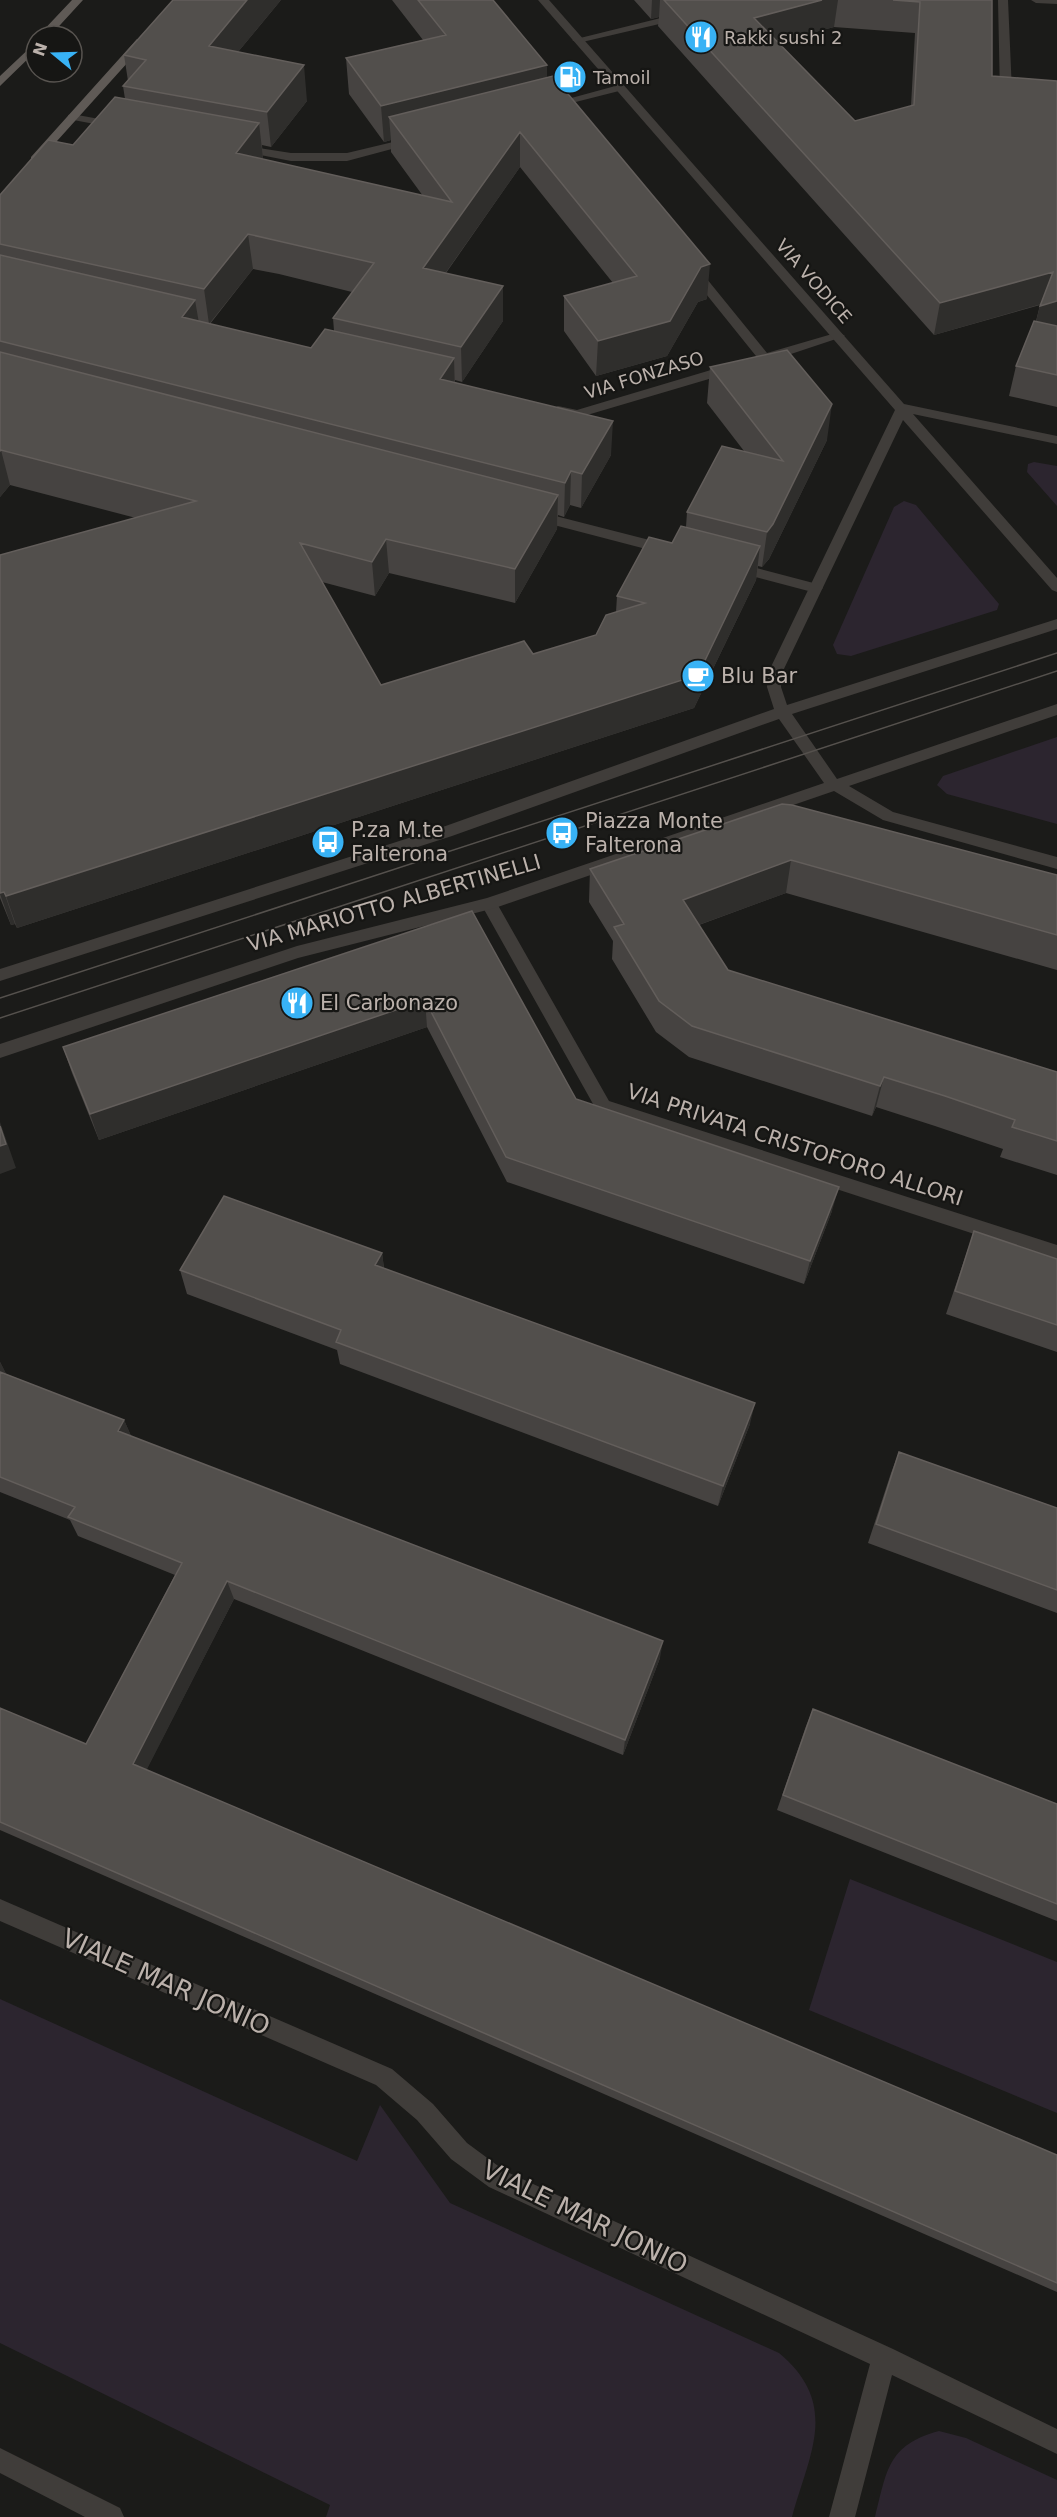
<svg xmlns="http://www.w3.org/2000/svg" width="1057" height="2517" viewBox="0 0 1057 2517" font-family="'DejaVu Sans',sans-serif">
<rect width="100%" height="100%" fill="#1b1b19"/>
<path fill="#2c252f" d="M 1034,462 L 1057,466 L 1057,506 L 1027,472 L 1028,464 Z
M 904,501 L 916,505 L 999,604 L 997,610 L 851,656 L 837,654 L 833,645 L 894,507 Z
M 1057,737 L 1057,824 L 947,794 L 937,785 L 943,776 Z
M 850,1879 L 1057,1962 L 1057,2113 L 809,2010 Z
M 0,1999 L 357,2161 L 380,2105 L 450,2203 L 779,2353 C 840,2404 810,2452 792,2517 L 326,2517 L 330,2505 L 0,2343 Z
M 939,2431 L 966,2438 L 1057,2480 L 1057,2517 L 875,2517 C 887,2471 887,2445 939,2431 Z"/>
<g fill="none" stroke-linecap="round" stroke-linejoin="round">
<path fill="#403d3a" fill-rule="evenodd" d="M 998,0 L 1008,0 L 1012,92 L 1057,97 L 1057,103 L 1006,98 L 1000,95 Z
M 1031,0 L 1057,0 L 1057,4 L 1036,3 Z
M 681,13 L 685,14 L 685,18 L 578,43 L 572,40 Z
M 619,85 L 625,88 L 623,90 L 548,109 L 542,106 Z
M 72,114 L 116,122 L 122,125 L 116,128 L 68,119 L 68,115 Z
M 414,137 L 420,140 L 418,142 L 347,161 L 291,161 L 240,151 L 234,148 L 240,145 L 291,153 L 347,153 Z
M 694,267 L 698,268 L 767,353 L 839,332 L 845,336 L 770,361 L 760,361 L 690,274 L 690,268 Z
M 731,364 L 736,365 L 736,371 L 577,418 L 553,413 L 551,410 L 558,406 L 577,410 Z
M 536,511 L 669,545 L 676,550 L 669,555 L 531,519 L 531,513 Z
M 734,562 L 821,585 L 823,588 L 816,593 L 729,570 L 727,567 Z
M 489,898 L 495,900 L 609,1101 L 1057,1245 L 1057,1261 L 597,1111 L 481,904 Z"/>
<path fill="#403d3a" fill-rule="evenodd" d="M 538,0 L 549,0 L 904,404 L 1057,436 L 1057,444 L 913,414 L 1057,578 L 1057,592 L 1052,590 L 903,420 L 782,673 L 781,687 L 787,705 L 1057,619 L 1057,629 L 792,714 L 837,779 L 1057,704 L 1057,715 L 849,786 L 893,812 L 1057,857 L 1057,869 L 883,820 L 834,791 L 495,908 L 298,958 L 0,1058 L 0,1044 L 297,946 L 487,898 L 824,783 L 779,719 L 452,836 L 0,981 L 0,969 L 440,828 L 774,709 L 767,687 L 768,673 L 895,410 Z
M 0,1899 L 392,2069 L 433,2104 L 467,2143 L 505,2171 L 893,2349 L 1057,2429 L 1057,2454 L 892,2375 L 855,2517 L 829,2517 L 870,2364 L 489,2187 L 451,2159 L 417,2120 L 376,2085 L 0,1921 Z
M 0,2448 L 120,2508 L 124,2517 L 85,2517 L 0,2473 Z"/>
<path fill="#5f5a56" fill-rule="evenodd" d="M 72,0 L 83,0 L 50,36 L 38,36 Z
M 137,39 L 147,41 L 39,161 L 31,161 L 31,157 Z
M 36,42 L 36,51 L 0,86 L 0,76 Z"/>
<path stroke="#55514d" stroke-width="1.5" d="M 0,998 L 1057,653
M 0,1018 L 1057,671"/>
</g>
<path fill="#464341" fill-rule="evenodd" d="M 281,0 L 238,52 L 307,101 L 271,147 L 262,145 L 263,158 L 262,159 L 423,196 L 391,152 L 391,140 L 384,142 L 349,94 L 346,58 L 423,40 L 392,0 L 493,0 L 547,65 L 547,77 L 707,299 L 698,302 L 667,356 L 596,376 L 564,331 L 564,296 L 613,283 L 520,167 L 446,273 L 503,321 L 462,382 L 455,380 L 455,382 L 611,455 L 581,508 L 570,505 L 564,517 L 558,515 L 557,529 L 515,603 L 389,573 L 375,596 L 322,582 L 381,685 L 533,654 L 596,635 L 616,612 L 617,596 L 672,543 L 686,527 L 687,512 L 744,451 L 707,403 L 710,367 L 827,440 L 769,559 L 762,567 L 758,566 L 756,580 L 694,708 L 17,928 L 15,924 L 11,925 L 0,898 L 0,555 L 136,518 L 10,485 L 0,497 L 0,195 L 73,145 L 125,99 L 123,86 L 128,81 L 124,55 ZM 253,269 L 279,274 L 352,292 L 333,318 L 334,331 L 311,348 L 210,324 Z
M 634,0 L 992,0 L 992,76 L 1057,81 L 1057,407 L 1009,396 L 1016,366 L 1036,321 L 1040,305 L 934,335 L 658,26 L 659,17 L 651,19 ZM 834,27 L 915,33 L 911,106 L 855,121 L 777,42 Z
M 782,804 L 1057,875 L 1057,970 L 786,893 L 699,925 L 728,970 L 1057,1072 L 1057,1175 L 1000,1157 L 1003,1149 L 935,1126 L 876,1107 L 872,1116 L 689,1057 L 656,1032 L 612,959 L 613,941 L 589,902 L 590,869 Z
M 472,911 L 576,1099 L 832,1211 L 804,1284 L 507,1182 L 427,1027 L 99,1140 L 72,1073 L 63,1047 Z
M 974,1231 L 1057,1259 L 1057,1352 L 946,1314 Z
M 382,1253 L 384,1268 L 750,1424 L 718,1506 L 340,1364 L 337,1350 L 187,1294 L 180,1270 Z
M 0,1362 L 6,1374 L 124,1420 L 131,1436 L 660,1658 L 623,1755 L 234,1599 L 146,1770 L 1057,2155 L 1057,2292 L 0,1830 L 0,1708 L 86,1744 L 175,1575 L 78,1536 L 70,1520 L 0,1492 Z
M 899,1452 L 1057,1508 L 1057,1613 L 868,1543 L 891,1473 Z
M 813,1709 L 1057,1804 L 1057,1921 L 777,1810 L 806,1726 Z"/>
<path fill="#2f2e2c" d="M 247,0 L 281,0 L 213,82 L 209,46 Z
M 652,0 L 660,0 L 659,17 L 651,19 Z
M 822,0 L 838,0 L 834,27 L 751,49 L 754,18 Z
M 304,65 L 307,101 L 271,147 L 267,112 Z
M 547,65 L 547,101 L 389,117 L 391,140 L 384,142 L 381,106 Z
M 259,123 L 263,158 L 240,188 L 236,153 Z
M 520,132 L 520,167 L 425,302 L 423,268 Z
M 248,234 L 253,269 L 209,324 L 204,289 Z
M 710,264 L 707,299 L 698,302 L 667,356 L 596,376 L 598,341 L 701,267 Z
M 1053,272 L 1045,303 L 934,335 L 940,303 Z
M 503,286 L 503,321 L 462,382 L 461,347 Z
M 195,300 L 201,335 L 182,317 Z
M 1057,301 L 1057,330 L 1032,337 L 1040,306 Z
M 454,358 L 455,393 L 440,379 Z
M 832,404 L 827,440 L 769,559 L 762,567 L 767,532 Z
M 613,421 L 611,455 L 581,508 L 582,474 Z
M 1,450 L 10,485 L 0,497 L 0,451 Z
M 571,471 L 570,505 L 564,517 L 565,483 Z
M 558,495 L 557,529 L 515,603 L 515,569 Z
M 386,539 L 389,573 L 375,596 L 372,562 Z
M 760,546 L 756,580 L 694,708 L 17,928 L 6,896 L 698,675 Z
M 791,860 L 786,893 L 679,932 L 683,900 Z
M 4,892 L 15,924 L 11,925 L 0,894 Z
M 425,1000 L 427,1027 L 99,1140 L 90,1114 Z
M 884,1077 L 876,1107 L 872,1116 L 880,1086 Z
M 0,1122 L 16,1168 L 0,1174 Z
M 839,1187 L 832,1211 L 804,1284 L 810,1261 Z
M 382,1253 L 385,1277 L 375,1265 Z
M 0,1362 L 10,1381 L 0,1381 Z
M 755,1403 L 750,1424 L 718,1506 L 723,1486 Z
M 124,1420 L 133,1440 L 118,1431 Z
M 227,1581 L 234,1599 L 142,1779 L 133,1764 Z
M 663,1641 L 660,1658 L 623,1755 L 625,1740 Z"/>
<path fill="#524f4c" stroke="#635e5b" stroke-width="1.5" d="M 173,0 L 247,0 L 209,46 L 304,65 L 267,112 L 123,86 L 146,60 L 124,55 Z
M 418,0 L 493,0 L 547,65 L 381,106 L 346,58 L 446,35 Z
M 664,0 L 822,0 L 754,18 L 855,121 L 914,105 L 920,2 L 893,0 L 992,0 L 992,76 L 1057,81 L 1057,301 L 1040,306 L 1053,272 L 940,303 Z
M 553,76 L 710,264 L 701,267 L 670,321 L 598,341 L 564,296 L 637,276 L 520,132 L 423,268 L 503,286 L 461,347 L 333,318 L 374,263 L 274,240 L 248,234 L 204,289 L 0,244 L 0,195 L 48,140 L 73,145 L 115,97 L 259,123 L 236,153 L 452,202 L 389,117 Z
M 0,255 L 195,300 L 182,317 L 311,348 L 325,329 L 454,358 L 440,379 L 613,421 L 582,474 L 571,471 L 565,483 L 0,341 Z
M 1034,321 L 1057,326 L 1057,375 L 1016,366 Z
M 787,350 L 832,404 L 773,524 L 767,532 L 687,512 L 722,446 L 783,461 L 710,367 Z
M 0,352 L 558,495 L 515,569 L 386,539 L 372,562 L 300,543 L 381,685 L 524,641 L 533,654 L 596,635 L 606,615 L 645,603 L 617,596 L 649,537 L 672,543 L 681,526 L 760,546 L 698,675 L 6,896 L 4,892 L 0,893 L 0,555 L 196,501 L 1,450 L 0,451 Z
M 782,804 L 792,805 L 1057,875 L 1057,935 L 791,860 L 683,900 L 728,970 L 1057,1072 L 1057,1141 L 1012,1127 L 1015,1120 L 945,1096 L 884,1077 L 880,1086 L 692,1026 L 659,1001 L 614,927 L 624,924 L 590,869 Z
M 472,911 L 576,1099 L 839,1187 L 810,1261 L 506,1157 L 425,1000 L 90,1114 L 63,1047 Z
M 0,1126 L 6,1144 L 0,1146 Z
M 224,1196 L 382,1253 L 375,1265 L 755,1403 L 723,1486 L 336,1342 L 341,1330 L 180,1270 Z
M 974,1231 L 1057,1259 L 1057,1325 L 955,1291 Z
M 0,1372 L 124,1420 L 118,1431 L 663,1641 L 625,1740 L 227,1581 L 133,1764 L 1057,2155 L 1057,2283 L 0,1822 L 0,1708 L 86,1744 L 182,1563 L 68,1517 L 75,1507 L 0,1477 Z
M 899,1452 L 1057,1508 L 1057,1590 L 876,1524 Z
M 813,1709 L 1057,1804 L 1057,1904 L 783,1795 Z"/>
<defs>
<symbol id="restaurant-disc" viewBox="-11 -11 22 22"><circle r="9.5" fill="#38b2f5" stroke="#161614"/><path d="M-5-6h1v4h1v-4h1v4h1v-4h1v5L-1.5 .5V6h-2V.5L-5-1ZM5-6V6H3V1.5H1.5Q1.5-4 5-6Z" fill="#fff"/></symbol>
<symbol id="fuel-disc" viewBox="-11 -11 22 22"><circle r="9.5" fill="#38b2f5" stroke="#161614"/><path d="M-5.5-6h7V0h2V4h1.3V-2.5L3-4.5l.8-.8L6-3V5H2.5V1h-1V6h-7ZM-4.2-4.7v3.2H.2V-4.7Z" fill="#fff"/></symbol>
<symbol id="cafe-disc" viewBox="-11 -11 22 22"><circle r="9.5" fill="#38b2f5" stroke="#161614"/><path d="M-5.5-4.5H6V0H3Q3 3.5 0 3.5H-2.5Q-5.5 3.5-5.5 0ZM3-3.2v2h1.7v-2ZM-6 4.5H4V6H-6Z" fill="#fff"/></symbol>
<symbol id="bus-disc" viewBox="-11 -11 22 22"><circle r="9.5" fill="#38b2f5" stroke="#161614"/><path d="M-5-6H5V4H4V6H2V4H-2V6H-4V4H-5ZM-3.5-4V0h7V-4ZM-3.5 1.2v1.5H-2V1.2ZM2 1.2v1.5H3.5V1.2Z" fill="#fff"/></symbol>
</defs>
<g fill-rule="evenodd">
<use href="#restaurant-disc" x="682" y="18" width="38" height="38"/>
<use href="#fuel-disc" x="551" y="58" width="38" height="38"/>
<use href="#cafe-disc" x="679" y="657" width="38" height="38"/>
<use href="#bus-disc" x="543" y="814" width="38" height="38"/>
<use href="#bus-disc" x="309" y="823" width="38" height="38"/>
<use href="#restaurant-disc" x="278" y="984" width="38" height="38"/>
</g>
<g text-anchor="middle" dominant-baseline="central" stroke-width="4.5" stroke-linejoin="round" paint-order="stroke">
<g font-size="18" fill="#bbb1ab" stroke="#161614" text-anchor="start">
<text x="724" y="37">Rakki sushi 2</text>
<text x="593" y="77">Tamoil</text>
</g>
<g font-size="18" fill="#bbb1ab" stroke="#161614">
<text transform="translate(814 281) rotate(49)">VIA VODICE</text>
<text transform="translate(644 375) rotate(-17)">VIA FONZASO</text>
</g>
<g font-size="21" fill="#bbb1ab" stroke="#161614" text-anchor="start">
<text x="721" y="676">Blu Bar</text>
<text x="585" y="821">Piazza Monte<tspan x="585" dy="24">Falterona</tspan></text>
<text x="351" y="830">P.za M.te<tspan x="351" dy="24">Falterona</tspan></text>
<text x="320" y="1003">El Carbonazo</text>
</g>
<g font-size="21" fill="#bbb1ab" stroke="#161614">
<text transform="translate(394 903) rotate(-16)">VIA MARIOTTO ALBERTINELLI</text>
<text transform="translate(795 1145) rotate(18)">VIA PRIVATA CRISTOFORO ALLORI</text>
</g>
<g font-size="26" fill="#bbb1ab" stroke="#161614">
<text transform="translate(166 1982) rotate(24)">VIALE MAR JONIO</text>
<text transform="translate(585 2217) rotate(26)">VIALE MAR JONIO</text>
</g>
</g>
<g transform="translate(54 54) rotate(289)"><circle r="28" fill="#161614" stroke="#585450" stroke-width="1.5"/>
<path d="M0-4.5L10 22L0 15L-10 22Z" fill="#38b2f5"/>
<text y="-9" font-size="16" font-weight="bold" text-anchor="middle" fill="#bbb1ab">N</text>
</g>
</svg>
